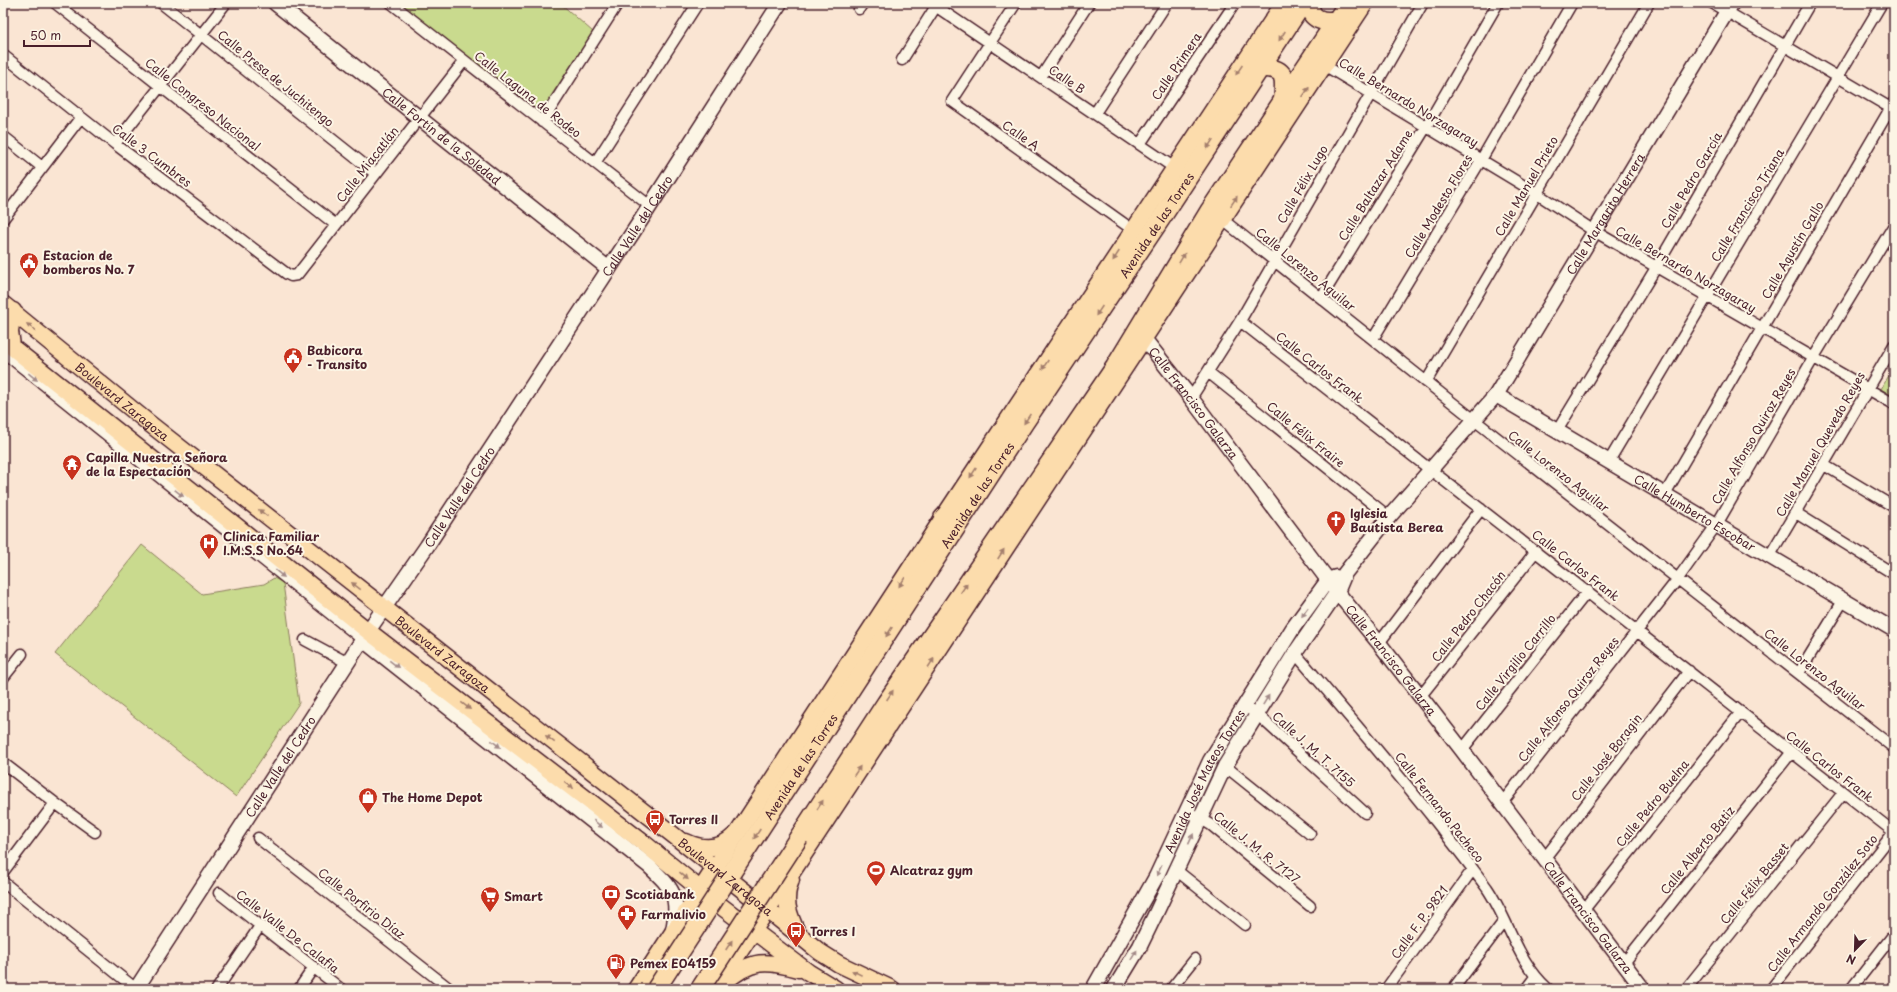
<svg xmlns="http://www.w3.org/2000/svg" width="1897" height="992" viewBox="0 0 1897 992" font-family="'Playpen Sans',sans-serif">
<rect width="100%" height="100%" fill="#fae5d3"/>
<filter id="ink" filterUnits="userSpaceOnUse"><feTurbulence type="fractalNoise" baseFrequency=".025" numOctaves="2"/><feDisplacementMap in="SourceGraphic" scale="8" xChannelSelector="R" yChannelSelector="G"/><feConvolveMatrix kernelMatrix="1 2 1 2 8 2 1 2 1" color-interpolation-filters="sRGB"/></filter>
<g filter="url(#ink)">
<path fill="#c9da8e" stroke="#8a7c5c" d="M 402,3 L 560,3 L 593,32 L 539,114 L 400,5 Z
M 1894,367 L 1894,397 L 1881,389 Z
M 142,545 L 202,594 L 264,584 L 274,578 L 283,583 L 299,703 L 236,797 L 55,654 Z"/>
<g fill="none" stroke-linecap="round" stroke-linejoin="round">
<defs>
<path id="street" d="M 55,3 L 336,225
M 161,3 L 376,174
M 391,3 L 650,206
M 931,3 L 1179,171
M 1016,3 L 952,101 L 1133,230
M 1712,3 L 1894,110
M 859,9 L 863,3
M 3,55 L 115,144 L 287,274 L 291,276 L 297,275 L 464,61
M 902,60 L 938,3
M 1324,65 L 1536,193 L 1594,231 L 1894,404
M 1041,77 L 1089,3
M 1095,113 L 1167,3
M 542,122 L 618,3
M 3,136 L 42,167
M 115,144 L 226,3
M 1140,144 L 1235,3
M 595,163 L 698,3
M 1218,216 L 1473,419 L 1894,748
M 3,219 L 81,117
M 1321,298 L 1426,127 L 1498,3
M 1240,321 L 1894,832
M 1373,339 L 1481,160 L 1572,3
M 3,352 L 363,640
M 1208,372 L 1389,517
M 1426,382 L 1649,3
M 1191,398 L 1240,321 L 1423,3
M 1557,431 L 1657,266 L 1810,3
M 1609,461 L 1882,3
M 1824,465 L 1894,507
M 1665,494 L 1894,102
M 1796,513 L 1894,574
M 1769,557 L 1894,345
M 305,640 L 348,663
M 1379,643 L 1481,509
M 1295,653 C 1343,709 1391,765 1437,823 C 1454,845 1471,866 1487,888 C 1510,922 1516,960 1548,989
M 1799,673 L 1843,601
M 3,678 L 22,654
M 1420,697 L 1536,551
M 1244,706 L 1257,714 L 1365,813
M 1462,750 L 1588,591
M 3,763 L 55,803 L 95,832
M 1225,766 L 1310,834
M 1502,803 L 1677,580 L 1717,524 L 1814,357 L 1894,225
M 1187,811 L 1211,825 L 1310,906
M 258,838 L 450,989
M 1544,859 L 1689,671
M 1176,870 L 1245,925
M 3,872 L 55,803
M 3,882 L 136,989
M 219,893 L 341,989
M 1583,911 L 1741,712
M 1624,963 L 1791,753
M 217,989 L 260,926
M 299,989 L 314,967
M 1171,989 L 1195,959
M 1386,989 L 1473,869
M 1453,989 L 1504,921
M 1526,989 L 1535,977
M 1686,989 L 1843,793
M 1771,989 L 1894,832
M 1851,989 L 1894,934"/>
<g id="secondary">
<path id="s1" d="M 275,3 L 609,269"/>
<path id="s2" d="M 1138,331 L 1191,398 L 1337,592 L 1379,643 L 1462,750 L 1643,989"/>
<path id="s3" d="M 1496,395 L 1894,630"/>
<path d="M 363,640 L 649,866 C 673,889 680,896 673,930"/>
<path id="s4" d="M 136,989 L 368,631 L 427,546 L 641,220 L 780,3"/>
<path id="s5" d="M 1093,989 L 1156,877 L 1210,761 L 1293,628 L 1328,580 L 1336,577"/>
<path id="s6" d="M 1114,989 L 1140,946 L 1157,911 L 1225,766 L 1295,653 L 1337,592 L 1345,573 L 1389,517 L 1496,395 L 1732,3"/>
</g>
<g id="primary">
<path id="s7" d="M 3,304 L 150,424 L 728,878 L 820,952 L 839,964 L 892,989"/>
<path d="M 3,340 L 368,631 L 645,844 L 713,900 L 808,972 L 836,989"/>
<path d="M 12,346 L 10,331 L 13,311"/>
<path d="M 686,842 C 703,850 720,850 734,836"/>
<path d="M 791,880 C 783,899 788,914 797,932"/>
<path d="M 725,982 C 751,959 767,960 799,969"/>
<path d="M 636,989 L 943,518 L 1284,3"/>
<path d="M 715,989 L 1365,3"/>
</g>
<g id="highway">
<path d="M 1310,3 C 1309,20 1324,23 1337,20"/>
<path d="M 1261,68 C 1287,67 1285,79 1283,101"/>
<path d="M 943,518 L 970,495"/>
<path d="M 799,837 L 886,703 L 1115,367 L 1210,210 L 1348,3"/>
<path id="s8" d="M 728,878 L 1024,423 L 1162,217 L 1303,3"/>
</g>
</defs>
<use href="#street" stroke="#4a1f2b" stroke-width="13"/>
<use href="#secondary" stroke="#4a1f2b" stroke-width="17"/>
<use href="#primary" stroke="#4a1f2b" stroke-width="19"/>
<use href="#highway" stroke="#4a1f2b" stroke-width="21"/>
<use href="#street" stroke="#fcf5e5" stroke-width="10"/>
<use href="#secondary" stroke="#fcf5e5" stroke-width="14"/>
<use href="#primary" stroke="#fcdcac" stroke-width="16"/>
<use href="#highway" stroke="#fcdcac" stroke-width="18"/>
<defs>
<path id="highway-bridge" d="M 656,989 L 728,878
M 700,989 L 799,837"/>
</defs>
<use href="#highway-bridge" stroke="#4a1f2b" stroke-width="21" stroke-linecap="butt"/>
<use href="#highway-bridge" stroke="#fcdcac" stroke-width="18"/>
</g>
<defs><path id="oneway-solid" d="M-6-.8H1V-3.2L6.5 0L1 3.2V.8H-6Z"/></defs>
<g fill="#a37e6c">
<use href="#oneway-solid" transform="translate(1282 36) rotate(123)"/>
<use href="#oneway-solid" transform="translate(1239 70) rotate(124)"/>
<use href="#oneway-solid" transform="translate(1306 92) rotate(-56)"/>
<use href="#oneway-solid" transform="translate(1210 144) rotate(123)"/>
<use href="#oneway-solid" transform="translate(1234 201) rotate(-56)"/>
<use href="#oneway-solid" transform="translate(1116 256) rotate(123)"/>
<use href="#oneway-solid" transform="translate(1182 258) rotate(-59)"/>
<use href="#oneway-solid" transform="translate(1099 311) rotate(124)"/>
<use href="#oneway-solid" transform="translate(31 327) rotate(-141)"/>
<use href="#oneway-solid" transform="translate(1045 365) rotate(123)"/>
<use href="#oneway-solid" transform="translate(1027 419) rotate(124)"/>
<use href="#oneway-solid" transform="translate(973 473) rotate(123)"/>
<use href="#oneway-solid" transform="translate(263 513) rotate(-142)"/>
<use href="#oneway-solid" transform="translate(1001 554) rotate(-57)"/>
<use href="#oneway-solid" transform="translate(902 582) rotate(123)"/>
<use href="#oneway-solid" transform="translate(356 586) rotate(-142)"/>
<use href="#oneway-solid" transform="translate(964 588) rotate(-56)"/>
<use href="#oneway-solid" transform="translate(889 632) rotate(123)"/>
<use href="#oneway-solid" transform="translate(931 663) rotate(-57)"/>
<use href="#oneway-solid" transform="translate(890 695) rotate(-56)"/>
<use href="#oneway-solid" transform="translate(466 706) rotate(38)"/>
<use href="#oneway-solid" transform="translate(550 739) rotate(-142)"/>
<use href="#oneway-solid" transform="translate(857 771) rotate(-56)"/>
<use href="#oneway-solid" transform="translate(569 785) rotate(38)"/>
<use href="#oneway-solid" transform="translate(820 805) rotate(-57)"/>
<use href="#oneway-solid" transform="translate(757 834) rotate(123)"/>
<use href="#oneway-solid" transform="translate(684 876) rotate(41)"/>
<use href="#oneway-solid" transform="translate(729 945) rotate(-57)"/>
<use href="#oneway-solid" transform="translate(857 973) rotate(-154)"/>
</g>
<g fill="#a38a88">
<use href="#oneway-solid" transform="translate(33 377) rotate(39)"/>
<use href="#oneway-solid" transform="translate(179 493) rotate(38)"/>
<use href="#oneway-solid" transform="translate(280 574) rotate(39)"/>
<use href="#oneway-solid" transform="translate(1305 612) rotate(125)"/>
<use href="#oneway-solid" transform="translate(394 664) rotate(38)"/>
<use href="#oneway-solid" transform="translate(1266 700) rotate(-58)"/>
<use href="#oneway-solid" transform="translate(496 744) rotate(38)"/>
<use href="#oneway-solid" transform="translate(598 824) rotate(39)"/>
<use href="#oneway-solid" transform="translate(1191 839) rotate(-65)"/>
<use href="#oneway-solid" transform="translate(1159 871) rotate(115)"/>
<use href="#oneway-solid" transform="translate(1134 955) rotate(-59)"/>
</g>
</g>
<defs>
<symbol id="civic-pin" viewBox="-11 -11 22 30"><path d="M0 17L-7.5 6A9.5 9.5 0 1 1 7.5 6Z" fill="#c8321e" stroke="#fcf5e5"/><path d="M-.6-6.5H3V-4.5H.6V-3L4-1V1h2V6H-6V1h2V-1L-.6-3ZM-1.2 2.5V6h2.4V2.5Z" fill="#fff"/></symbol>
<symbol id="temple-pin" viewBox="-11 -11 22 30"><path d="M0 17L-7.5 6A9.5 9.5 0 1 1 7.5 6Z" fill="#c8321e" stroke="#fcf5e5"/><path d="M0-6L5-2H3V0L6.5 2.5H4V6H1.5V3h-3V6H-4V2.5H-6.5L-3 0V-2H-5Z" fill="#fff"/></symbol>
<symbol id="church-pin" viewBox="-11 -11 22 30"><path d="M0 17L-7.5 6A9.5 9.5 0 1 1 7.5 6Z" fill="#c8321e" stroke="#fcf5e5"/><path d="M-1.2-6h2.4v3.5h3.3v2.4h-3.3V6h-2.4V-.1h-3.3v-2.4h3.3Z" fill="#fff"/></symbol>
<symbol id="hospital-pin" viewBox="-11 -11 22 30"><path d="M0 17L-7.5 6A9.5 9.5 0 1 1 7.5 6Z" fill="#c8321e" stroke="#fcf5e5"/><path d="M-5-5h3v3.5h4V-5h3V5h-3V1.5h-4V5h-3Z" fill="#fff"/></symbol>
<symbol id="shop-pin" viewBox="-11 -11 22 30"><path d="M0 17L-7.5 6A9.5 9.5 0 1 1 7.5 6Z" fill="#c8321e" stroke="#fcf5e5"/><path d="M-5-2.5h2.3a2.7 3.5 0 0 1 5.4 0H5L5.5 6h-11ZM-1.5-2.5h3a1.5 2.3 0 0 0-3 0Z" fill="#fff"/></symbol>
<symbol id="bus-pin" viewBox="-11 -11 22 30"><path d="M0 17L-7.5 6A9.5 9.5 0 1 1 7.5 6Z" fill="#c8321e" stroke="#fcf5e5"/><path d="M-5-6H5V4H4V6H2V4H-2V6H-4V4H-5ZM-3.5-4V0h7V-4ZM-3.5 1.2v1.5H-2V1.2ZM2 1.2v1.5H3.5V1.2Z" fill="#fff"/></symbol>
<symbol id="stadium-pin" viewBox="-11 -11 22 30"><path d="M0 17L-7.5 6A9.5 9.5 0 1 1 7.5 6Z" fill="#c8321e" stroke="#fcf5e5"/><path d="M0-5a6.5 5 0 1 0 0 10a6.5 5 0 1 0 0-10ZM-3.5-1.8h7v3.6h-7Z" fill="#fff"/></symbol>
<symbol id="bank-pin" viewBox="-11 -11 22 30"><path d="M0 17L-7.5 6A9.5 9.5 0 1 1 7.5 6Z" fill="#c8321e" stroke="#fcf5e5"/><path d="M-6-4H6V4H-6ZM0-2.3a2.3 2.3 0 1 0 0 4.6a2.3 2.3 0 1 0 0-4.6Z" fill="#fff"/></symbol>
<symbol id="supermarket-pin" viewBox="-11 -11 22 30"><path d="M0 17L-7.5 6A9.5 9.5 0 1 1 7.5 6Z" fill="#c8321e" stroke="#fcf5e5"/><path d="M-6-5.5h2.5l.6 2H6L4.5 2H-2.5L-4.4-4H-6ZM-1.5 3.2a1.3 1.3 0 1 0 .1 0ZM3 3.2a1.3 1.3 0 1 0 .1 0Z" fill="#fff"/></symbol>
<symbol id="pharmacy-pin" viewBox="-11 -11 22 30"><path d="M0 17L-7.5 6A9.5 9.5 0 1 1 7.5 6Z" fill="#c8321e" stroke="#fcf5e5"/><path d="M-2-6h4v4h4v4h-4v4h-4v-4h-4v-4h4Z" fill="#fff"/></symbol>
<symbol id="fuel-pin" viewBox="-11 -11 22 30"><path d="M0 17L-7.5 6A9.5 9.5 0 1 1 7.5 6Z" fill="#c8321e" stroke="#fcf5e5"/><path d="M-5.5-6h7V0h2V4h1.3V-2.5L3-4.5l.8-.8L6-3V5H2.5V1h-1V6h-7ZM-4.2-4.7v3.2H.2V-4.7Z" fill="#fff"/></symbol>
</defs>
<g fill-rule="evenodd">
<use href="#civic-pin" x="18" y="251" width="22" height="30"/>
<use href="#civic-pin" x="282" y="346" width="22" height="30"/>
<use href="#temple-pin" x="61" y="453" width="22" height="30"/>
<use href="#church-pin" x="1325" y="509" width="22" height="30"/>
<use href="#hospital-pin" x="198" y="532" width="22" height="30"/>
<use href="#shop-pin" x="357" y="786" width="22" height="30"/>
<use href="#bus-pin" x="644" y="808" width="22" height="30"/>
<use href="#stadium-pin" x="865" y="859" width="22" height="30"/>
<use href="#bank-pin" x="600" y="883" width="22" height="30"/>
<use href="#supermarket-pin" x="479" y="885" width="22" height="30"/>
<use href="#pharmacy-pin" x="616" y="903" width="22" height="30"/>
<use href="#bus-pin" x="785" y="920" width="22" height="30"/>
<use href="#fuel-pin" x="605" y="952" width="22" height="30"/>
</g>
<g text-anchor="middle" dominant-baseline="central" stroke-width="4" stroke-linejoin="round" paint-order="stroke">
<g font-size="12" fill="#4a1f2b" stroke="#fcf5e5">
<text transform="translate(1176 66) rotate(-56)">Calle Primera</text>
<text transform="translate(276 78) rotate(39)">Calle Presa de Juchitengo</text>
<text transform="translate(1067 79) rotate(34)">Calle B</text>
<text transform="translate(528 94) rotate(38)">Calle Laguna de Rodeo</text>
<text transform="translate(1409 102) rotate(31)">Calle Bernardo Norzagaray</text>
<text transform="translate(203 104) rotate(38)">Calle Congreso Nacional</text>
<text transform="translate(1021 135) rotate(35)">Calle A</text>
<text stroke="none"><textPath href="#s1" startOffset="213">Calle Fortín de la Soledad</textPath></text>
<text transform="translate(152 155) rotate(37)">Calle 3 Cumbres</text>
<text transform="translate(367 164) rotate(-52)">Calle Miacatlán</text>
<text transform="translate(1691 180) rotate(-60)">Calle Pedro García</text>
<text transform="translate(1302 184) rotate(-60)">Calle Félix Lugo</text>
<text transform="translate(1375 185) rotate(-58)">Calle Baltazar Adame</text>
<text transform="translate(1526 186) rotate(-60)">Calle Manuel Prieto</text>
<text transform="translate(1747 205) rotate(-59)">Calle Francisco Triana</text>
<text transform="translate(1438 206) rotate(-59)">Calle Modesto Flores</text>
<text stroke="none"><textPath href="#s6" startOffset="922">Calle Margarito Herrera</textPath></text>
<text stroke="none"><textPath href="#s8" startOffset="781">Avenida de las Torres</textPath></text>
<text stroke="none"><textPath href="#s4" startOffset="913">Calle Valle del Cedro</textPath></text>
<text transform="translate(1792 250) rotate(-60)">Calle Agustín Gallo</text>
<text transform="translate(1306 269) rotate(39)">Calle Lorenzo Aguilar</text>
<text transform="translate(1686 269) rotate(30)">Calle Bernardo Norzagaray</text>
<text transform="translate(1320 367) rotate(38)">Calle Carlos Frank</text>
<text stroke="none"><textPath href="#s7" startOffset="154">Boulevard Zaragoza</textPath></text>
<text stroke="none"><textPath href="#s2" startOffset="91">Calle Francisco Galarza</textPath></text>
<text transform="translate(1306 434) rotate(39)">Calle Félix Fraire</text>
<text transform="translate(1753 436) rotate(-60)">Calle Alfonso Quiroz Reyes</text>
<text transform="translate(1820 444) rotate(-60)">Calle Manuel Quevedo Reyes</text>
<text transform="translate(1559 471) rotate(38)">Calle Lorenzo Aguilar</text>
<text stroke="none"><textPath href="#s8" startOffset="457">Avenida de las Torres</textPath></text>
<text stroke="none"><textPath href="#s4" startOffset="589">Calle Valle del Cedro</textPath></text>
<text stroke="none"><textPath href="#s3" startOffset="231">Calle Humberto Escobar</textPath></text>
<text transform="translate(1576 565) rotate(38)">Calle Carlos Frank</text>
<text transform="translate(1468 616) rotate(-52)">Calle Pedro Chacón</text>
<text stroke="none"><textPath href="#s7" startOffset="562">Boulevard Zaragoza</textPath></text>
<text stroke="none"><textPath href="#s2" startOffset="415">Calle Francisco Galarza</textPath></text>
<text transform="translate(1515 662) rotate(-51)">Calle Virgilio Carrillo</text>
<text transform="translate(1815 669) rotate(38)">Calle Lorenzo Aguilar</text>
<text transform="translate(1568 699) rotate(-52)">Calle Alfonso Quiroz Reyes</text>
<text transform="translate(1314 749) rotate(42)">Calle J. M. T. 7155</text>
<text transform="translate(1606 757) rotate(-52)">Calle José Boragin</text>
<text stroke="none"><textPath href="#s8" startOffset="133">Avenida de las Torres</textPath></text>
<text transform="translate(1830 766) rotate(38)">Calle Carlos Frank</text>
<text stroke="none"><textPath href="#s4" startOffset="265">Calle Valle del Cedro</textPath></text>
<text stroke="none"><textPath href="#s5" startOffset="236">Avenida José Mateos Torres</textPath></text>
<text transform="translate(1652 803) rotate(-51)">Calle Pedro Buelna</text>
<text transform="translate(1440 807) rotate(52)">Calle Fernando Pacheco</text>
<text transform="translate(1257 847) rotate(39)">Calle J. M. R. 7127</text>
<text transform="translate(1697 850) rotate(-51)">Calle Alberto Batiz</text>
<text stroke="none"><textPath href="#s7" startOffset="922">Boulevard Zaragoza</textPath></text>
<text transform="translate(1754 883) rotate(-51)">Calle Félix Basset</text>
<text transform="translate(362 903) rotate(38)">Calle Porfirio Díaz</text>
<text transform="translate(1822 903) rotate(-52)">Calle Armando González Soto</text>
<text stroke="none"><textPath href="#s2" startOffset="739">Calle Francisco Galarza</textPath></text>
<text transform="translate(1419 922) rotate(-54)">Calle F. P. 9821</text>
<text transform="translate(288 931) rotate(38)">Calle Valle De Calafia</text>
</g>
<g font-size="12" font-weight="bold" fill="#4a1f2b" stroke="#fcf5e5" text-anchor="start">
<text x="43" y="255">Estacion de<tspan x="43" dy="14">bomberos No. 7</tspan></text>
<text x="307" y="350">Babicora<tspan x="307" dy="14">- Transito</tspan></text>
<text x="86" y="457">Capilla Nuestra Señora<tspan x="86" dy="14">de la Espectación</tspan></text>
<text x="1350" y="513">Iglesia<tspan x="1350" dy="14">Bautista Berea</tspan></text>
<text x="223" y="536">Clinica Familiar<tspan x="223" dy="14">I.M.S.S No.64</tspan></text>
<text x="382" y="797">The Home Depot</text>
<text x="669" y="819">Torres II</text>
<text x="890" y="870">Alcatraz gym</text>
<text x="625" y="894">Scotiabank</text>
<text x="504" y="896">Smart</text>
<text x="641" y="914">Farmalivio</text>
<text x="810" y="931">Torres I</text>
<text x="630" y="963">Pemex E04159</text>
</g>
</g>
<rect width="1897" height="992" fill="none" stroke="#fcf5e5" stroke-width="16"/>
<rect x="8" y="8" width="1881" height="976" fill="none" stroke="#4a1f2b" stroke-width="1.5" filter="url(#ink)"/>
<g transform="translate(1855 950) rotate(203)" stroke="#fcf5e5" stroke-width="3" paint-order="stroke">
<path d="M0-3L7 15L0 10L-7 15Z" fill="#4a1f2b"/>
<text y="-6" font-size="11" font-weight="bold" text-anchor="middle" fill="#4a1f2b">N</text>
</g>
<path d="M24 40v6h66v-6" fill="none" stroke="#4a1f2b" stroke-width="2"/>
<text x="30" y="40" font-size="12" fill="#4a1f2b" stroke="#fcf5e5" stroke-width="3" paint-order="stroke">50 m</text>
</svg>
